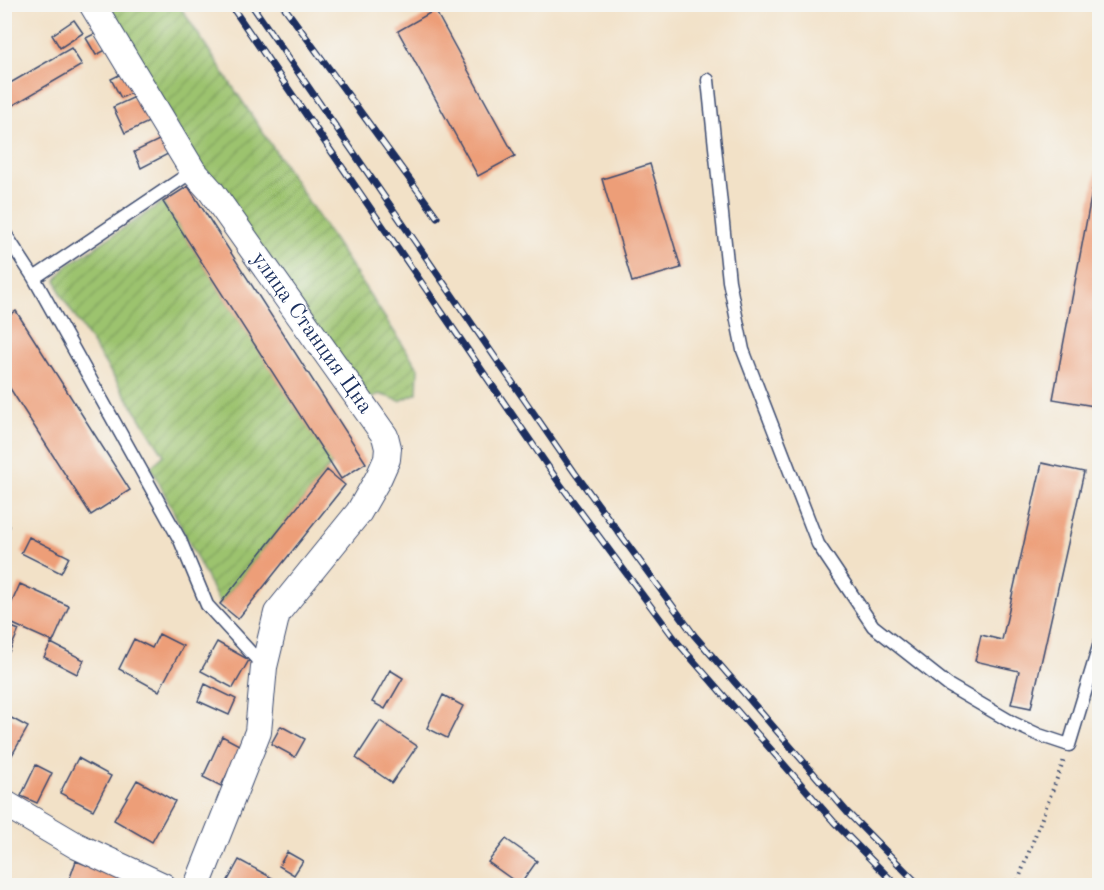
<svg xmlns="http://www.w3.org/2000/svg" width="1104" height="890" viewBox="0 0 1104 890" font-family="'Old Standard TT',serif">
<defs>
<pattern id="garden-furrows" width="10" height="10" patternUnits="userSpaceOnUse" patternTransform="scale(1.5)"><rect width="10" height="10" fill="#9cc36e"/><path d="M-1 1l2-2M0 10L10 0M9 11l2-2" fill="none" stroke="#7e9f5e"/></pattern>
</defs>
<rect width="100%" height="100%" fill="#f6f6f2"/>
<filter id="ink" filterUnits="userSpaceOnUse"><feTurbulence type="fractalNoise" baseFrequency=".0167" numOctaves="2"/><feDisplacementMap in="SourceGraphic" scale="12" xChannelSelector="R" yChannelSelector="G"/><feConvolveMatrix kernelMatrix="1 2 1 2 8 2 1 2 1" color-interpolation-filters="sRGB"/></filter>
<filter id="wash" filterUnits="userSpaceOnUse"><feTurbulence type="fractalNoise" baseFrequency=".008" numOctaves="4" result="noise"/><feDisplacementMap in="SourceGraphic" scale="24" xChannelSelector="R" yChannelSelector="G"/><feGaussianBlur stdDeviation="1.35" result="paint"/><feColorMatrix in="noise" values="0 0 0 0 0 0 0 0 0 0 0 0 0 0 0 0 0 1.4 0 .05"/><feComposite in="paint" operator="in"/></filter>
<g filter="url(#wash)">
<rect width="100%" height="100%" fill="#f2e1c7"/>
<path fill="url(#garden-furrows)" stroke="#5c7966" stroke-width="1.5" d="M 109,5 L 179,5 L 418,368 L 417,393 L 400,401 L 379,394 L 369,400 L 201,170 Z
M 163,202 L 332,464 L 220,604 L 151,467 L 164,455 L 61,295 L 56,280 L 67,266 Z"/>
<g id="blocks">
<path fill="#ed9e78" d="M 435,10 L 515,156 L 478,176 L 398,31 Z
M 74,20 L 83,33 L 60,48 L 52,35 Z
M 96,33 L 106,50 L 96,55 L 86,38 Z
M 71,48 L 82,65 L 5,110 L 5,86 Z
M 125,72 L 135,91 L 121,98 L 111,79 Z
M 137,96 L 149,122 L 125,133 L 113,107 Z
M 161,139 L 168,154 L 141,168 L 134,152 Z
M 1098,160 L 1100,161 L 1100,407 L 1053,399 Z
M 650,164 L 681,268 L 632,282 L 602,179 Z
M 188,186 L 366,463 L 341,479 L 163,202 Z
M 16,311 L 130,490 L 91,515 L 4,379 L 4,319 Z
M 1042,463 L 1084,472 L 1031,708 L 1011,704 L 1019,671 L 975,661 L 981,635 L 1002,640 Z
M 327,470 L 345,485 L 238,619 L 220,604 Z
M 4,525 L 10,526 L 5,541 L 4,541 Z
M 29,537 L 69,557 L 61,573 L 21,553 Z
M 20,584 L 69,606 L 53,642 L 4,620 Z
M 4,624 L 19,630 L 9,652 L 4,650 Z
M 159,634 L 183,646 L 159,691 L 119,669 L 134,639 L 152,648 Z
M 217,642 L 249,660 L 233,688 L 201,671 Z
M 51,643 L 84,660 L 77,674 L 44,657 Z
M 390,670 L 403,678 L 385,709 L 372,702 Z
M 205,684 L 236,699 L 229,715 L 198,701 Z
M 443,695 L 463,706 L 447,738 L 427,728 Z
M 4,714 L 28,727 L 4,769 Z
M 380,721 L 417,746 L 392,783 L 356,758 Z
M 281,726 L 305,739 L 295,757 L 271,744 Z
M 222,736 L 241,746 L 221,786 L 203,777 Z
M 78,758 L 111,776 L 93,810 L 60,793 Z
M 36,765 L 52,773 L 37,803 L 21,796 Z
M 137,780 L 175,801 L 152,842 L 114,820 Z
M 506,839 L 537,861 L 520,885 L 488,862 Z
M 287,852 L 303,861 L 294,875 L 279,866 Z
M 239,860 L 287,886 L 229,886 L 226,884 Z
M 76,861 L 121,878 L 119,886 L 67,886 Z"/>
</g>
</g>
<g filter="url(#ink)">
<use href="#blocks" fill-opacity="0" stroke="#3b4a6e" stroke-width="1.5"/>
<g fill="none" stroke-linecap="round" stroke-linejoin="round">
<defs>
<path id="lane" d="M 708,80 L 729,281 L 743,350 L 818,544 L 873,626 L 948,685 L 1013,723 L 1039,735 L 1069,745 L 1100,643
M 4,232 L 34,278 L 193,171
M 34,278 L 180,540 L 207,605 L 264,667"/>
<g id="street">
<path id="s1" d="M 92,4 L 193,171 L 211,191 L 385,436 L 388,448 L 387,459 L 379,477 L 359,512 L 277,613 L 264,667 L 258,732 L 197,886"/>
<path d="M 4,803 L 77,846 L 163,886"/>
</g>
</defs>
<use href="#lane" stroke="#3b4a6e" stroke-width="15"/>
<use href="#street" stroke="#3b4a6e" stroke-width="28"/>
<path stroke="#3b4a6e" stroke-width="4" stroke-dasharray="1.5 4.5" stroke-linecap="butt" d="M 1016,886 L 1064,760"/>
<use href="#lane" stroke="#fff" stroke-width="12"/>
<use href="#street" stroke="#fff" stroke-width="26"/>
<defs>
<path id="rail" d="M 230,4 L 560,484 L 678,643 L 834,822 L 897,886
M 251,4 L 575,473 L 694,635 L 847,812 L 920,886
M 282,4 L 437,217"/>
</defs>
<use href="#rail" stroke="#1b2f5e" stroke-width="7"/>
<use href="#rail" stroke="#f6f6f2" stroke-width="4.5" stroke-dasharray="14" stroke-linecap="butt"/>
</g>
</g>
<g text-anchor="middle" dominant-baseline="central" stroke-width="6" stroke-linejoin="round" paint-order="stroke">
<g font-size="22" fill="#1b2f5e" stroke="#f6f6f2">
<text stroke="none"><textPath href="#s1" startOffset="396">улица Станция Цна</textPath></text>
</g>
</g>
<rect width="1104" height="890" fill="none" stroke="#f6f6f2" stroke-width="24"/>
</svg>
